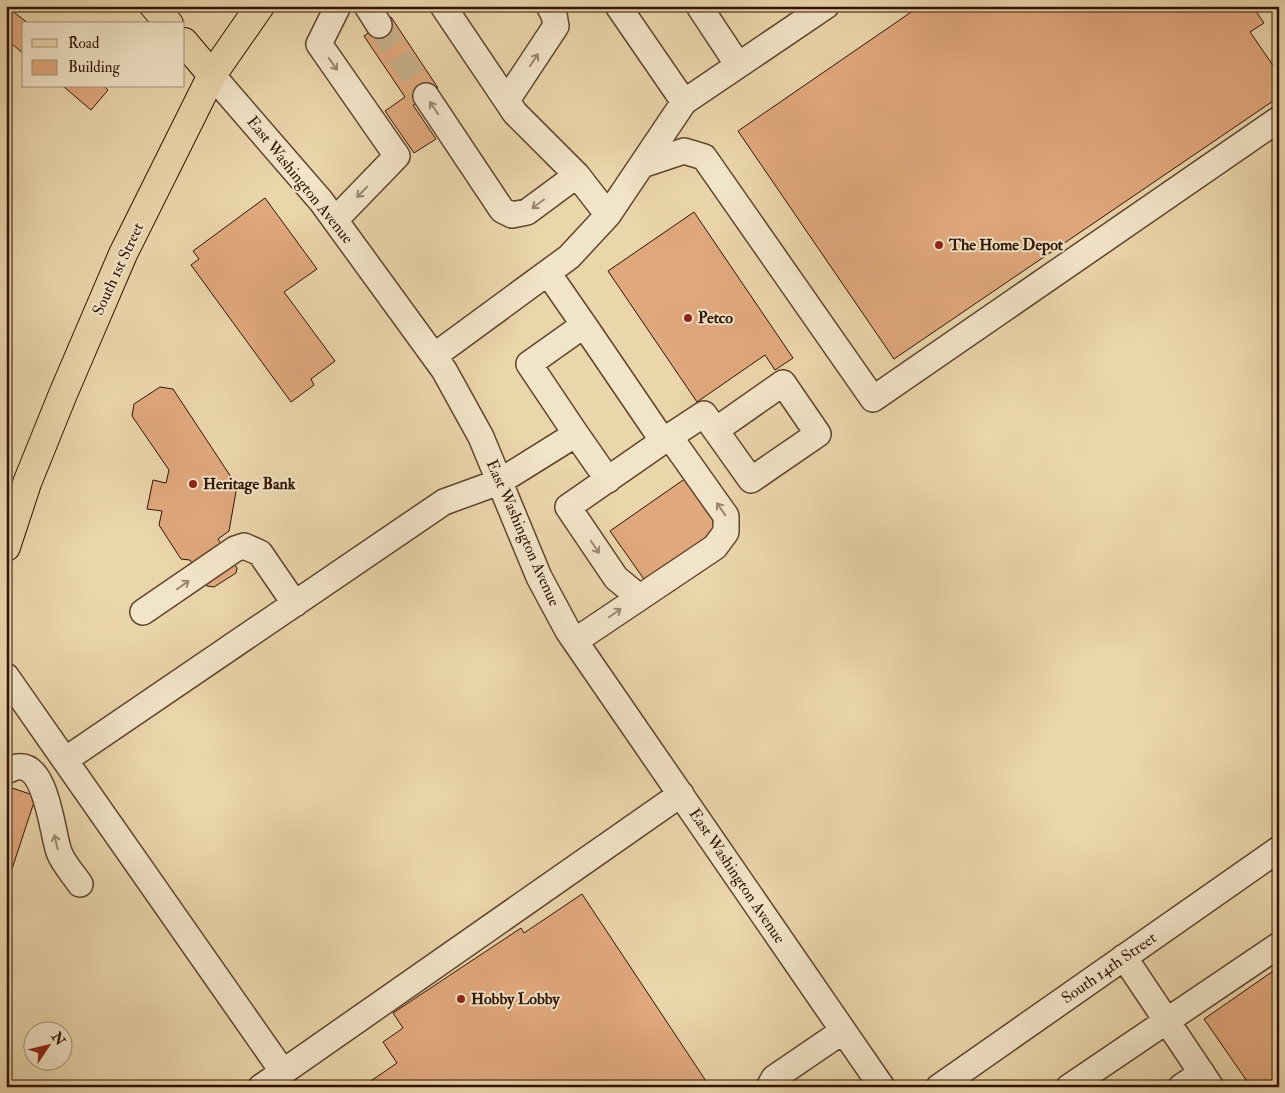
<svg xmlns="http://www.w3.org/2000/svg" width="1285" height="1093" viewBox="0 0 1285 1093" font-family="'IM FELL Double Pica',serif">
<rect width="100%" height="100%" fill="#ebd5ab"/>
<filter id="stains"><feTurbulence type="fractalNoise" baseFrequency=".004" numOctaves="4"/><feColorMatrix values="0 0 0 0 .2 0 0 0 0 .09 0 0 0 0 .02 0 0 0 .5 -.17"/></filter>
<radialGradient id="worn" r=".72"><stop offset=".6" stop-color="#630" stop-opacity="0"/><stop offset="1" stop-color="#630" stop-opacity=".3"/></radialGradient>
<path fill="#e0a87d" stroke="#301302" d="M 6,6 L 29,24 L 24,24 L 24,54 L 6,39 Z
M 920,6 L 1252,6 L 1264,23 L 1250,32 L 1279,74 L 1279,97 L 894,359 L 738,131 Z
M 391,17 L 438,88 L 413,105 L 436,139 L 414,153 L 385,111 L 405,97 L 364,36 Z
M 63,86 L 104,86 L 108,90 L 91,110 Z
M 265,198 L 317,269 L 284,292 L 335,361 L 311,379 L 314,385 L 291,402 L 191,265 L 199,259 L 193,251 Z
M 694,212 L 793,358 L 775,370 L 765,355 L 697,402 L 608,271 Z
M 160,387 L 173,389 L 237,486 L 229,531 L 218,539 L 237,568 L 236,573 L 214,587 L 207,586 L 190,560 L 181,559 L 159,525 L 162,511 L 147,509 L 153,480 L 166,483 L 169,470 L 132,416 L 134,404 Z
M 686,478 L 721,529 L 646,582 L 610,531 Z
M 6,786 L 36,796 L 7,884 L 6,884 Z
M 582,894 L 710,1087 L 362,1087 L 397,1063 L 383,1042 L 403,1028 L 393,1013 L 521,928 L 524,933 Z
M 1279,967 L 1279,1087 L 1251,1087 L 1204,1019 Z"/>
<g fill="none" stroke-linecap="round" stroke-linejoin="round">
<path stroke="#c6ae89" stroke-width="25" stroke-dasharray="25 12" stroke-linecap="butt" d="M 379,25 L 426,96"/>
<defs>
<path id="minor" d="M 367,6 L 379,25
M 618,6 L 684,102
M 699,6 L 738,65
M 212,75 L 321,201 L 444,370 L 481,437 L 539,577 L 568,631 L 882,1087
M 426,96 L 502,210 L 512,215 L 527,212 L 577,175
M 507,100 L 556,26 L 554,15 L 549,6
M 642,165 L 684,151 L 704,157 L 873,399 L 1279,119
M 608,215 L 684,102 L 826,6
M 335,220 L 397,156 L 319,44 L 338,6
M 584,325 L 663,441 L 704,414 L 751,480 L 818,434 L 783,383 L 716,430
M 434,356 L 569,257 L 608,215 L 577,175 L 515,113 L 443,6
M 576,434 L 608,480
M 639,597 L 616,578 L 568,507 L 663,441
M 143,612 L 235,549 L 244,546 L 260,553 L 295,604
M 575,641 L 715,547 L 726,532 L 726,516 L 670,437
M 6,676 L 283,1072 L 681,794
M 65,760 L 444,502 L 499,482 L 576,434 L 529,364 L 584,325 L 548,273
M 6,771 C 9,770 14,767 17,767 C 47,762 52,833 59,852 C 63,863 73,874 80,884
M 1124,957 L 1211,1087
M 261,1087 L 283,1072
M 769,1087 L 774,1078 L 843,1031
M 939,1087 L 1279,849
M 1069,1087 L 1279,945
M 1181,1087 L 1202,1073"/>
<path id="major" d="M 154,6 L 169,24
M 184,42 L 212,75
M 6,547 L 27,483 L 63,394 L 123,254 L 212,75 L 260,6"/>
</defs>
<use href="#minor" stroke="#5f442c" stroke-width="28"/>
<use href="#major" stroke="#301302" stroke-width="30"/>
<use href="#minor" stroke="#f2e4c8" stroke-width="25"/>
<use href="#major" stroke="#ebd5ab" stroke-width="28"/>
</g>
<defs><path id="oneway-shaft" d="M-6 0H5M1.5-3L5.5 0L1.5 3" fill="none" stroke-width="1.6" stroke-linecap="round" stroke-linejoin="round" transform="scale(1.25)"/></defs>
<g stroke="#9b866f">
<use href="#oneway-shaft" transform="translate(534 60) rotate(-56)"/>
<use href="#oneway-shaft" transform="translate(333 64) rotate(55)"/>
<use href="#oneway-shaft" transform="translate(434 108) rotate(-124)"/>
<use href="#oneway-shaft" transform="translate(362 192) rotate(134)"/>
<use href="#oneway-shaft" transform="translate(538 204) rotate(143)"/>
<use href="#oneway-shaft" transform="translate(721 509) rotate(-125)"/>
<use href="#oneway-shaft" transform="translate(595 547) rotate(56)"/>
<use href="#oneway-shaft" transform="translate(183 585) rotate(-35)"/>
<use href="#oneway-shaft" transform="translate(615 613) rotate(-35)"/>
<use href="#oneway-shaft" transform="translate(56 842) rotate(-103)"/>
</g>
<g fill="#8f2418" stroke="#f2e4c8" stroke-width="2">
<circle cx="939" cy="245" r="5"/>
<circle cx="688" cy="318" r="5"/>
<circle cx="193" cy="484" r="5"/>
<circle cx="461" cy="999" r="5"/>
</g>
<g text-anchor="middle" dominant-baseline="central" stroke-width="4" stroke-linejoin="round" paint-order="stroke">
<g font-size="16" fill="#301302" stroke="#f2e4c8">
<text transform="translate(300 180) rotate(51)">East Washington Avenue</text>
<text transform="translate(118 269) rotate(-65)">South 1st Street</text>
<text transform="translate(523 533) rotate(66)">East Washington Avenue</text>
<text transform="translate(737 876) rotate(56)">East Washington Avenue</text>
<text transform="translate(1109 968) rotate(-35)">South 14th Street</text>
</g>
<g font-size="16" font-weight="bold" fill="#301302" stroke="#f2e4c8" text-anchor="start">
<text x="949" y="245">The Home Depot</text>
<text x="698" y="318">Petco</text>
<text x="203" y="484">Heritage Bank</text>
<text x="471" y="999">Hobby Lobby</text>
</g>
</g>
<rect width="1285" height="1093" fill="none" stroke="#ebd5ab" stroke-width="25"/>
<rect x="8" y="8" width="1270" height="1078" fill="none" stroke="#301302" stroke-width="2.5"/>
<rect x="12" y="12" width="1260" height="1068" fill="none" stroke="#301302"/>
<rect x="22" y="22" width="162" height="65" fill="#f2e4c8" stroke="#a49079"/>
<rect x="32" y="39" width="25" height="8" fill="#ebd5ab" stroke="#a49079"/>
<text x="68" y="48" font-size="15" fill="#301302">Road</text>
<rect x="32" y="60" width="25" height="15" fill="#e0a87d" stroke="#a49079"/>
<text x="68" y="72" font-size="15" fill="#301302">Building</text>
<g transform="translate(48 1046) rotate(55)"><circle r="24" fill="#f2e4c8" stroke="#a49079"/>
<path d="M0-4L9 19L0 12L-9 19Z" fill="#8f2418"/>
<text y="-8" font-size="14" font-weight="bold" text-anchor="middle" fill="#301302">N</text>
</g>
<rect width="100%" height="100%" filter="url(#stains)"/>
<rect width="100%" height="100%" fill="url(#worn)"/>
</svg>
